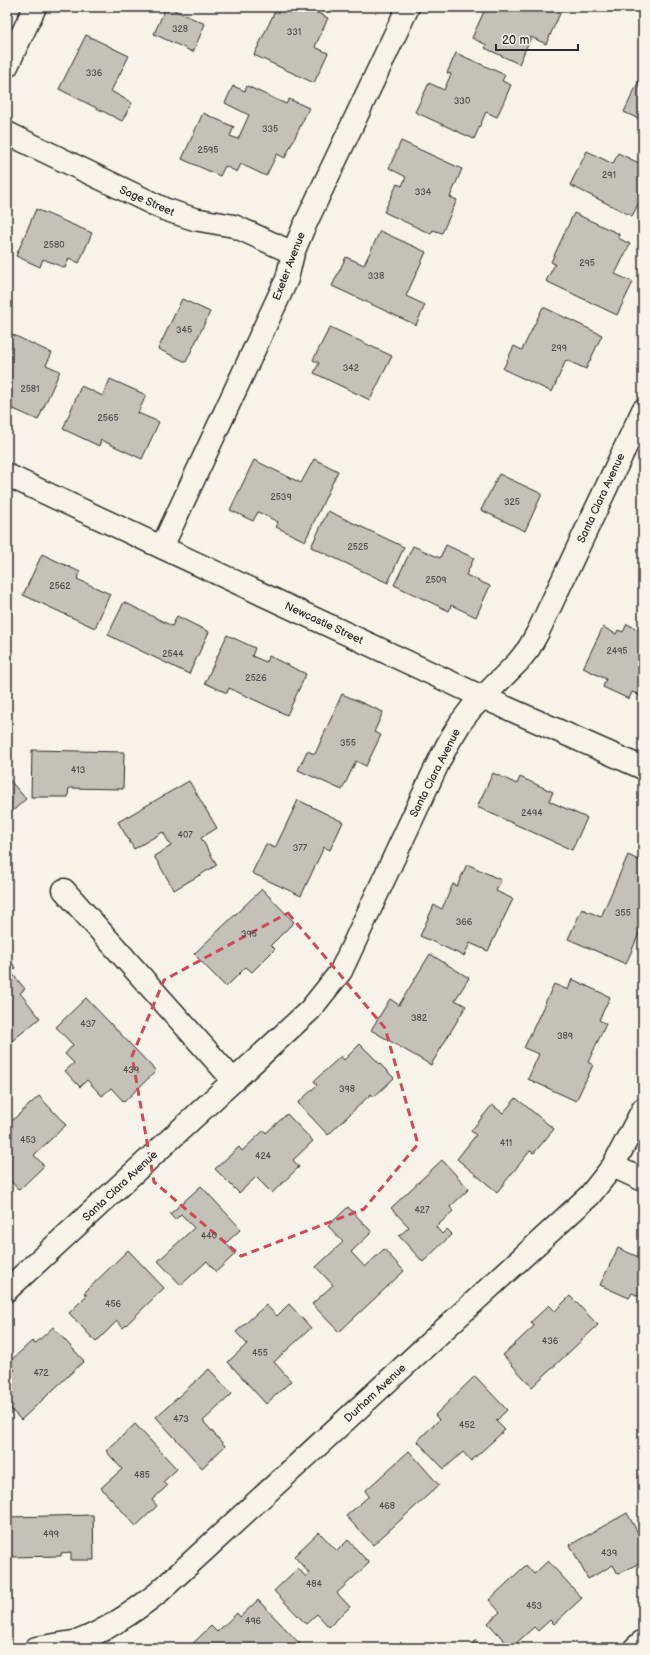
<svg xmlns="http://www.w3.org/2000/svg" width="650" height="1655" viewBox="0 0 650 1655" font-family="'Balsamiq Sans',sans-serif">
<rect width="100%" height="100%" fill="#f7f3e8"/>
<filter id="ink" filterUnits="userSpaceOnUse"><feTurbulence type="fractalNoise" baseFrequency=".025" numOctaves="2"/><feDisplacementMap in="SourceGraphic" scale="8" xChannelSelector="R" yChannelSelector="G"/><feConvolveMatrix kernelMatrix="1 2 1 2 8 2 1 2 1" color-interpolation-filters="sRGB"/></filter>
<g filter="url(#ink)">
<path fill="#c4c1b9" stroke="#2b2b2b" d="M 160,7 L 176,7 L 174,10 L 205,24 L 193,52 L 154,34 L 165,9 Z
M 277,7 L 305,7 L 328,18 L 315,47 L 328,53 L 314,83 L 254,55 Z
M 486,7 L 563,7 L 546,44 L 531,37 L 519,64 L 485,48 L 487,45 L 472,38 Z
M 86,35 L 129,56 L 111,91 L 132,103 L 122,121 L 59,89 Z
M 456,53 L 505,75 L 502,81 L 511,85 L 497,117 L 486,112 L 474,139 L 415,112 L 429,83 L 444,90 L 451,74 L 447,73 Z
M 643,72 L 643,121 L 624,112 Z
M 233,86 L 245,91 L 247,86 L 286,104 L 289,99 L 309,108 L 285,158 L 277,154 L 266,176 L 241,164 L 237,172 L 225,166 L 220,176 L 182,159 L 203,113 L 234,127 L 230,136 L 238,139 L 249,115 L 225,103 Z
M 401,141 L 462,169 L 450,197 L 457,200 L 442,233 L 433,230 L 431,234 L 384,212 L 397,184 L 402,186 L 406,177 L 389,168 Z
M 587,151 L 613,164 L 618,153 L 643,165 L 643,185 L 639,192 L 643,195 L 632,216 L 570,185 Z
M 36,209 L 92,233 L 79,263 L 69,258 L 65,268 L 43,259 L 40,267 L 16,256 Z
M 574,213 L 619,234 L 618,238 L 630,244 L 615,274 L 633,282 L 617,315 L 546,281 L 555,264 L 551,262 Z
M 380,231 L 426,252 L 406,296 L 425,305 L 416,325 L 332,286 L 346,257 L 364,265 Z
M 182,299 L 210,312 L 186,362 L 158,349 Z
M 543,307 L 602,335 L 586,369 L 566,360 L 552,392 L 503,369 L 514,346 L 522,350 Z
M 330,327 L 392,356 L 370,400 L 314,373 L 319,363 L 313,360 Z
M 7,332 L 52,353 L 46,365 L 60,371 L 38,420 L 7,406 Z
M 110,379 L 146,395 L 138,413 L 159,422 L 142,459 L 101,440 L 99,446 L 63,429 L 81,386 L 103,396 Z
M 314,459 L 338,471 L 305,541 L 276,527 L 278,522 L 258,512 L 253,521 L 230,510 L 254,460 L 301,483 Z
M 499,474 L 542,494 L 525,531 L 481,510 Z
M 328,511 L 404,547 L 388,583 L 311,547 Z
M 7,538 L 12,540 L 7,550 Z
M 446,545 L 474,558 L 466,575 L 490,586 L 476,617 L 451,605 L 449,611 L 394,585 L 413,546 L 440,558 Z
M 42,554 L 80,572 L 77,579 L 110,594 L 95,628 L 23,595 Z
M 124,602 L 172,626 L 177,616 L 209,632 L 189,674 L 108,635 Z
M 627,624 L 643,632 L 643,697 L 632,692 L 629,699 L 603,687 L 606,679 L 583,668 L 603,627 L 616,634 L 618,630 L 623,632 Z
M 227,635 L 255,648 L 252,656 L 266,662 L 269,656 L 306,674 L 287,715 L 229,688 L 227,693 L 205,683 Z
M 342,694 L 383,712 L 374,732 L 381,735 L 366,766 L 356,761 L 342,790 L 298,770 L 307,751 L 315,754 Z
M 32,750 L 124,752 L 123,789 L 69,788 L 68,797 L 31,797 Z
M 493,773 L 517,784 L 520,777 L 553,792 L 549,801 L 587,818 L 572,850 L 477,807 Z
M 7,777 L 26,799 L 7,816 Z
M 189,781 L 217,828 L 201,838 L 217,865 L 174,890 L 154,856 L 171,846 L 163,832 L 134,849 L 118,822 Z
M 298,800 L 343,822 L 330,850 L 324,847 L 301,896 L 252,873 L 266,844 L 275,848 Z
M 628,855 L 643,862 L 643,924 L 626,964 L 568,939 L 582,909 L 601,917 Z
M 467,864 L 501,880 L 496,891 L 513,899 L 488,951 L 470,943 L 464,956 L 420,936 L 434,905 L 442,909 L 453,884 L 457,886 Z
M 262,889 L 294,922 L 271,945 L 275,949 L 252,972 L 246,967 L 226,987 L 194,954 Z
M 430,954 L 469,978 L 455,1000 L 466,1006 L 431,1065 L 371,1030 L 390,999 L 399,1005 Z
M 7,957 L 16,968 L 11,972 L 25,989 L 20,993 L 40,1018 L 12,1041 L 7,1036 Z
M 572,979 L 610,997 L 599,1020 L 606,1024 L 588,1062 L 593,1065 L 576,1101 L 528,1079 L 539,1054 L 524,1048 L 554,984 L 568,990 Z
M 86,998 L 156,1071 L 124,1102 L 111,1088 L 102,1096 L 87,1080 L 80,1087 L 65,1071 L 74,1063 L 65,1054 L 73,1045 L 56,1027 Z
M 360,1044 L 394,1078 L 374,1097 L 371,1094 L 328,1135 L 298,1103 L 317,1085 L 314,1081 L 341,1056 L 344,1060 Z
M 39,1096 L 66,1125 L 34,1155 L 44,1166 L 19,1190 L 7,1177 L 7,1125 Z
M 516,1098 L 554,1129 L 534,1153 L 530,1151 L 497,1192 L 457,1159 L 476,1135 L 471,1131 L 492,1105 L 503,1113 Z
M 287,1114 L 313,1141 L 293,1160 L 299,1167 L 272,1193 L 256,1177 L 239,1193 L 215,1169 L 239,1147 L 242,1151 L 264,1130 L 266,1133 Z
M 442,1160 L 469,1189 L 450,1207 L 453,1211 L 436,1227 L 442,1234 L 447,1229 L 452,1234 L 423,1262 L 399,1236 L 409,1227 L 391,1208 Z
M 201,1186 L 241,1229 L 226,1243 L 235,1254 L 216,1272 L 207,1261 L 181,1285 L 158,1261 L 194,1228 L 181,1214 L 175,1220 L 170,1214 Z
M 348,1207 L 372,1232 L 351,1252 L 365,1267 L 384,1249 L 404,1271 L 339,1332 L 312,1304 L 333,1285 L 316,1267 L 343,1242 L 328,1226 Z
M 618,1248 L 643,1259 L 643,1298 L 632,1293 L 629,1298 L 600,1285 Z
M 128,1250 L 164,1288 L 123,1328 L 117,1321 L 96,1342 L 69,1313 L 87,1295 L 84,1293 Z
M 570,1296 L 598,1325 L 532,1387 L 503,1355 L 534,1326 L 531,1322 L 549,1305 L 555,1311 Z
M 289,1304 L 311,1328 L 274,1362 L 291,1381 L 266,1404 L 228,1362 L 247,1344 L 236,1332 L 266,1305 L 277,1316 Z
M 53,1327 L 84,1361 L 21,1420 L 7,1405 L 7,1377 L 15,1370 L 8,1363 L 32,1341 L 35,1344 Z
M 209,1369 L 232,1394 L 203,1421 L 225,1446 L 202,1468 L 156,1417 Z
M 475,1376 L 507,1410 L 496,1421 L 505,1430 L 471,1461 L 463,1452 L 444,1469 L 417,1441 L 439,1420 L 435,1415 Z
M 135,1424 L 177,1469 L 163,1482 L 167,1486 L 152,1500 L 157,1506 L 136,1526 L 101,1488 L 122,1469 L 106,1451 Z
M 409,1451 L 439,1485 L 373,1545 L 346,1516 L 369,1496 L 365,1491 Z
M 627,1513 L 643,1542 L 643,1561 L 618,1574 L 613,1565 L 588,1579 L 570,1545 Z
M 93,1515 L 94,1560 L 71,1560 L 71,1552 L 61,1553 L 61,1556 L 9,1557 L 8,1517 Z
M 319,1532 L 337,1551 L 348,1540 L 369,1563 L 337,1593 L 350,1607 L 329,1627 L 317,1614 L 306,1624 L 274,1591 L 298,1568 L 306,1577 L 309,1573 L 294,1556 Z
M 548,1561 L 582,1598 L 554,1624 L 550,1620 L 538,1631 L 534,1627 L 511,1648 L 488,1623 L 500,1612 L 489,1600 L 526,1565 L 534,1574 Z
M 258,1600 L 302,1646 L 300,1648 L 188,1648 L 211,1626 L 217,1632 L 237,1613 L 240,1617 Z
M 476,1640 L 484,1648 L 467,1648 Z"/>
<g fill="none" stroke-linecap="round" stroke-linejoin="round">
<defs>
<path id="street" d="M 7,66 L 35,7
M 7,133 L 164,209 L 194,219 L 234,226 L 293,253
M 7,475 L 482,697 L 643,768
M 162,547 L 287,279 L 293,253 L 303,229 L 408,7
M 64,890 L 234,1081
M 613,1166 L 643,1180
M 7,1290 L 310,1010 L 341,971 L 440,759 L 450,740 L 461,722 L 471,709 L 518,662 L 529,648 L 538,632 L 643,410
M 36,1648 L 79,1641
M 81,1648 L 79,1641 C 109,1629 134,1612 159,1592 L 590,1195 L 613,1166 L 643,1109
M 635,1648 L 643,1641"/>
</defs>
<use href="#street" stroke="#2b2b2b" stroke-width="25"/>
<use href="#street" stroke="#f7f3e8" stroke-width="22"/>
</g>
</g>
<path fill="none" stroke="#d1495b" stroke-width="3" stroke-dasharray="8 5" stroke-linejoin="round" d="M 288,913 L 385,1028 L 418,1144 L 364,1209 L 241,1256 L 154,1182 L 132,1056 L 164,980 Z"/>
<g text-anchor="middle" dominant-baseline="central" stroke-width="4" stroke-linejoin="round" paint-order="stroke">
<g font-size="9" fill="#51504e">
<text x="180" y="29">328</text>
<text x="294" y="32">331</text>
<text x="94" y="73">336</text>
<text x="462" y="101">330</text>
<text x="270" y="129">335</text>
<text x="208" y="150">2595</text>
<text x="609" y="175">291</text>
<text x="423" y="192">334</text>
<text x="54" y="245">2580</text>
<text x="587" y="263">295</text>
<text x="376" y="276">338</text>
<text x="184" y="330">345</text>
<text x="559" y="348">299</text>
<text x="351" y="368">342</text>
<text x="30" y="389">2581</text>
<text x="108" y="418">2565</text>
<text x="281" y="497">2539</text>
<text x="512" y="502">325</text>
<text x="358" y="547">2525</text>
<text x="436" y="580">2509</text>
<text x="60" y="586">2562</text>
<text x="617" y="651">2495</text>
<text x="173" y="654">2544</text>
<text x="256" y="678">2526</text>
<text x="348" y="743">355</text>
<text x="78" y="770">413</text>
<text x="532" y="813">2494</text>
<text x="185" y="835">407</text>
<text x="300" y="848">377</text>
<text x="623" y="913">355</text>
<text x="464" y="922">366</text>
<text x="249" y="934">395</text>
<text x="419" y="1018">382</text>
<text x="88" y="1024">437</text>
<text x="565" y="1036">389</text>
<text x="131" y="1070">439</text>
<text x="347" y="1089">398</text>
<text x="28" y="1140">453</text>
<text x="506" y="1143">411</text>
<text x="263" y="1156">424</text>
<text x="422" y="1210">427</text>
<text x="209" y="1236">440</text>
<text x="113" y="1304">456</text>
<text x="550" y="1341">436</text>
<text x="260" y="1353">455</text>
<text x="41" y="1373">472</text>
<text x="181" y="1419">473</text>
<text x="467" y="1425">452</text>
<text x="142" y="1475">485</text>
<text x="387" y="1506">468</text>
<text x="51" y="1534">499</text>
<text x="609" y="1553">439</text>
<text x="314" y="1584">484</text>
<text x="534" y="1606">453</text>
<text x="253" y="1621">496</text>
</g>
<g font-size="11" fill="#2b2b2b" stroke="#f7f3e8">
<text transform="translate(147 201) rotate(24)">Sage Street</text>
<text transform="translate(289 266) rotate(-69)">Exeter Avenue</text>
<text transform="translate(601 498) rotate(-65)">Santa Clara Avenue</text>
<text transform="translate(324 623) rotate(25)">Newcastle Street</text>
<text transform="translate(435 773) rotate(-63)">Santa Clara Avenue</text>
<text transform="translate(120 1186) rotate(-43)">Santa Clara Avenue</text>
<text transform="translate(375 1393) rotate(-43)">Durham Avenue</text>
</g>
</g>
<rect width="650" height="1655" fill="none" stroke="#f7f3e8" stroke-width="24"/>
<rect x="12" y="12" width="626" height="1631" fill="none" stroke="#2b2b2b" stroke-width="1.5" filter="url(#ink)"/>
<path d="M496 44v6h82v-6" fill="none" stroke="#2b2b2b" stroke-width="2"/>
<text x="502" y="44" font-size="12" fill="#2b2b2b" stroke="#f7f3e8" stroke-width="3" paint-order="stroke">20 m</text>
</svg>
